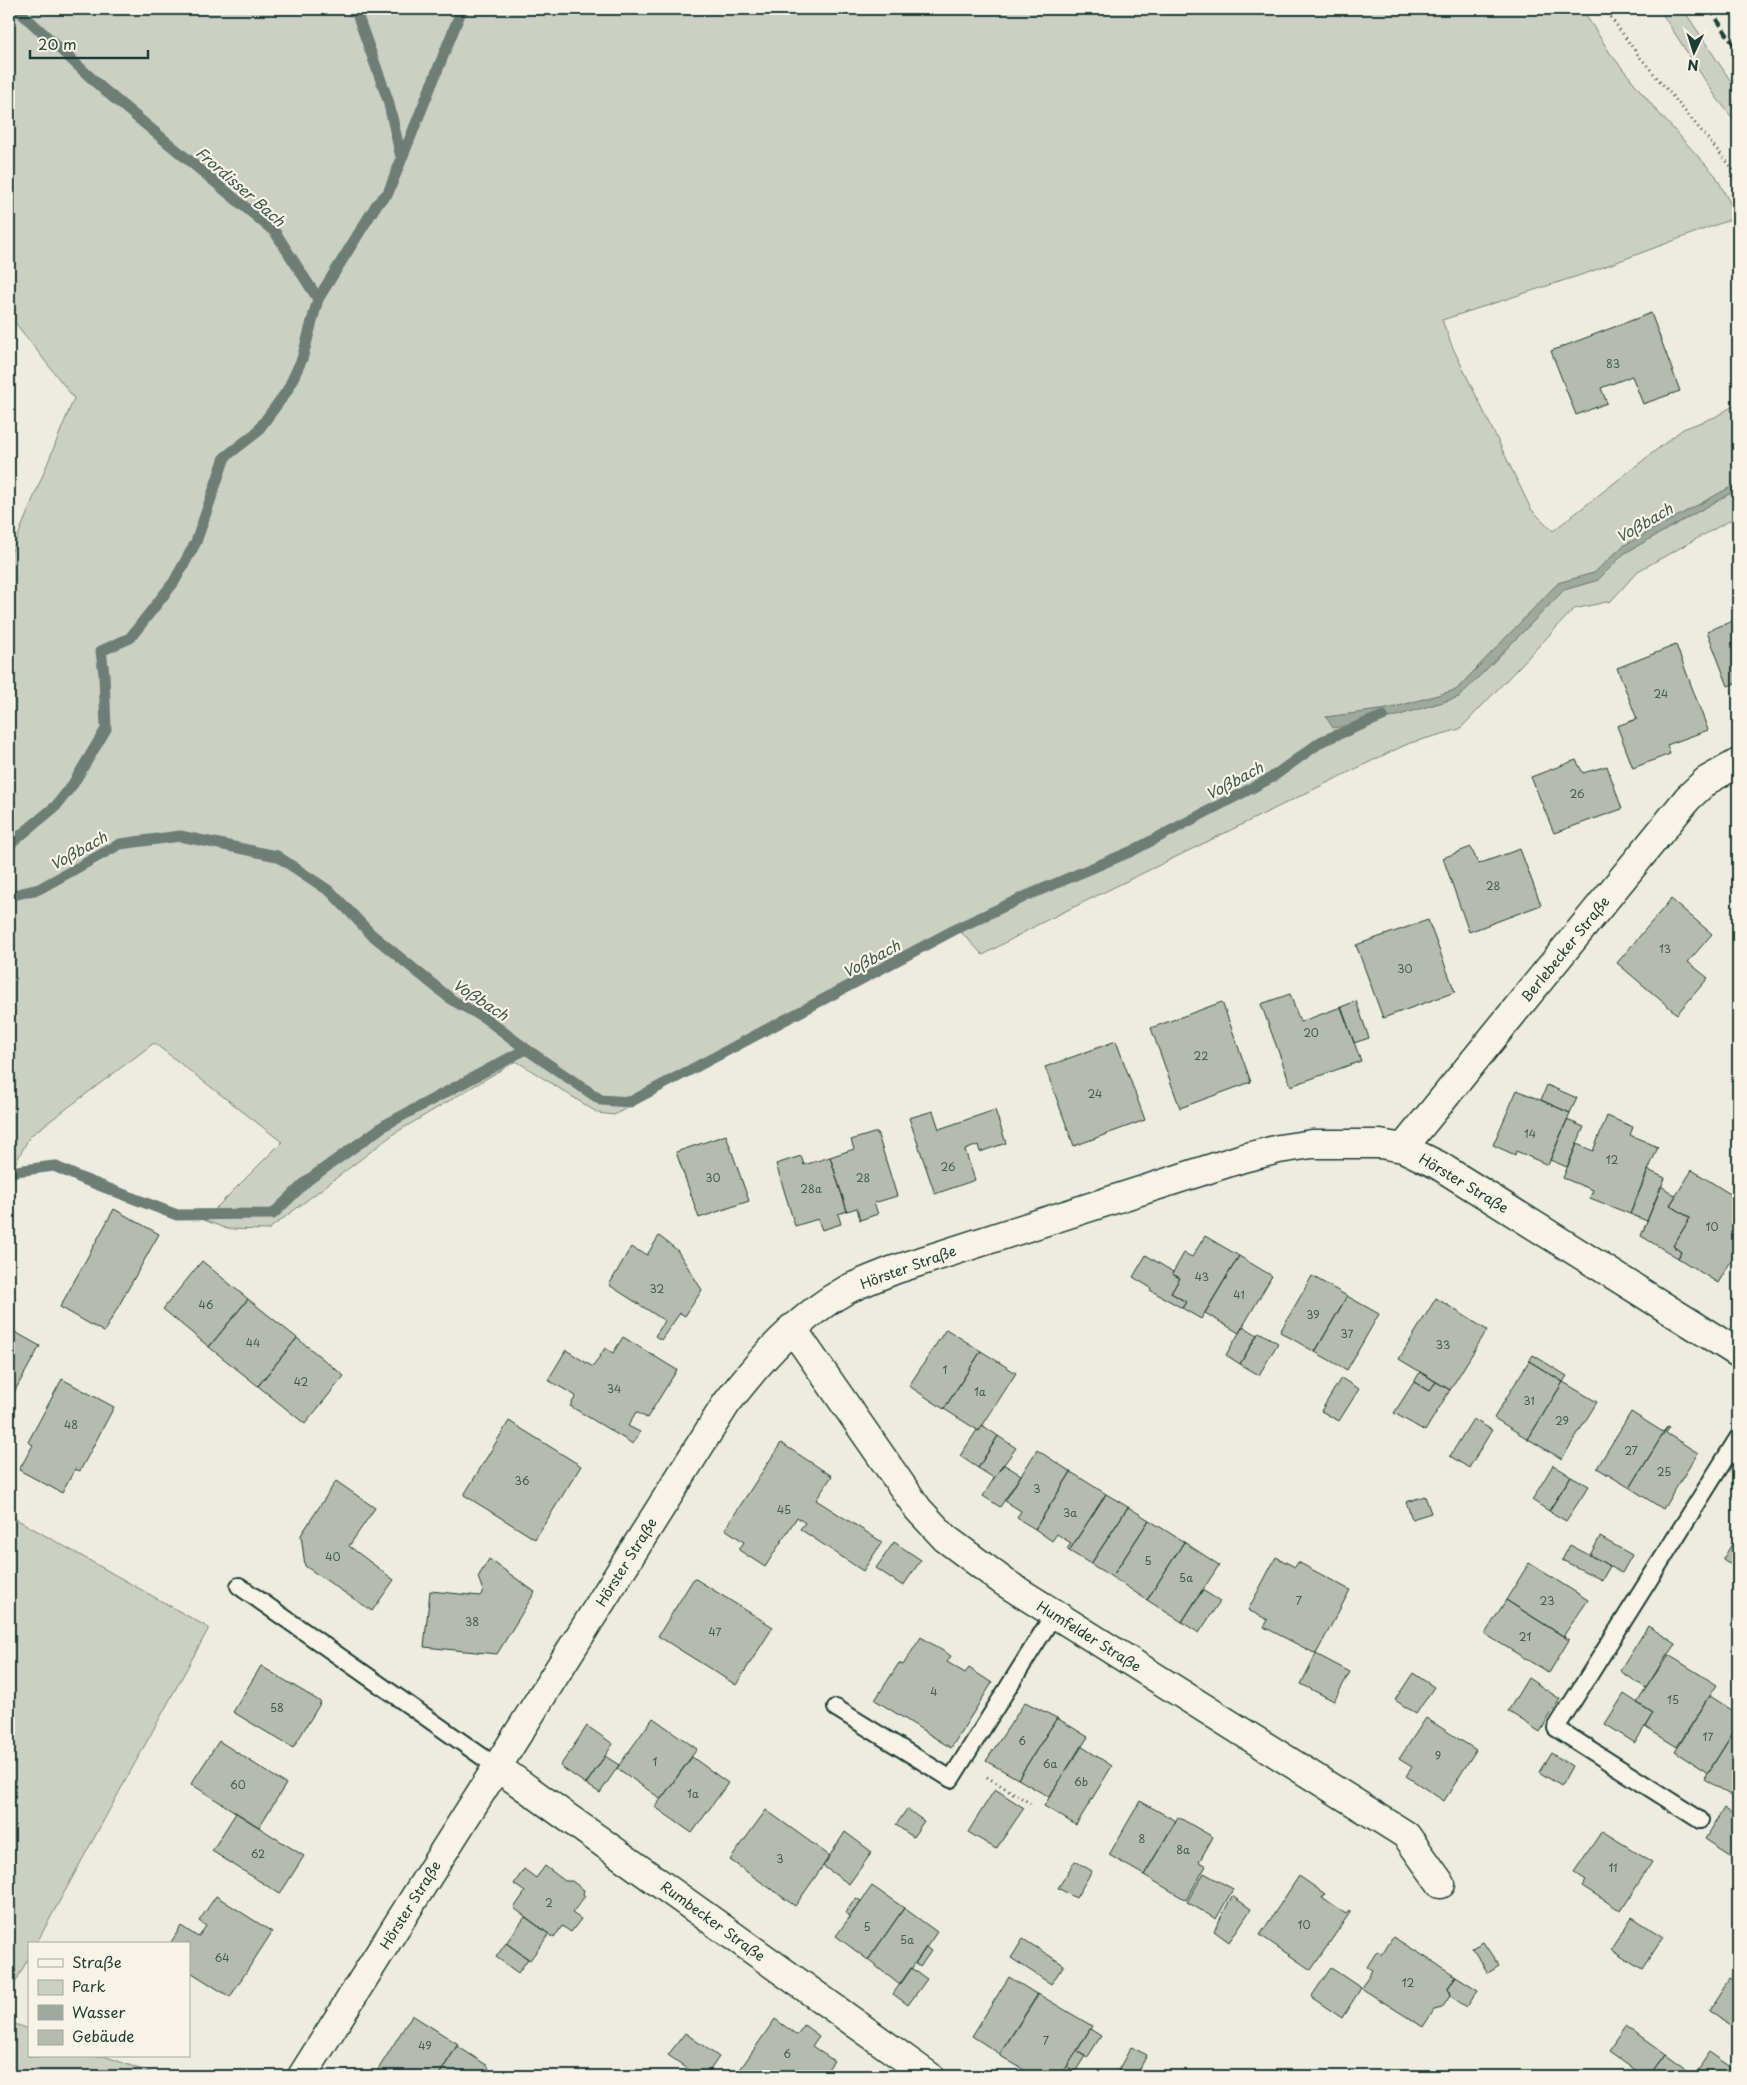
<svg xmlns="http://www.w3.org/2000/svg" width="1747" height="2085" viewBox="0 0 1747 2085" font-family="'Playpen Sans',sans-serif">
<rect width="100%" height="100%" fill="#eeece1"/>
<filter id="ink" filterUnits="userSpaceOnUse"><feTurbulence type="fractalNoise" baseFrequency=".02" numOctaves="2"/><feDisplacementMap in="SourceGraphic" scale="10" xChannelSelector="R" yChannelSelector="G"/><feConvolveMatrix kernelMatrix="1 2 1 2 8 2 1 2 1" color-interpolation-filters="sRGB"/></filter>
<g filter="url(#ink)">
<path fill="#cccfc4" stroke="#76867c" d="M 9,9 L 1582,9 L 1610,53 L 1656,110 L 1716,176 L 1737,217 L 1590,272 L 1442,320 L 1452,346 L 1531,509 L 1553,531 L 1683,429 L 1715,417 L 1738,403 L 1738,483 L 1623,546 L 1594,573 L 1558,583 L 1456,690 L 1388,709 L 1326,717 L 1333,727 L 1393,717 L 1459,697 L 1564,590 L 1598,580 L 1625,553 L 1738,489 L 1738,516 L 1638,571 L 1611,601 L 1574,609 L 1460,729 L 1410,743 L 1386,754 L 1037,925 L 983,955 L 955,926 L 849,987 L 614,1115 L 598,1113 L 516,1061 L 395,1133 L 268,1230 L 227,1229 L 204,1220 L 282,1142 L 154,1043 L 30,1136 L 9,1175 L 9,558 L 74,398 L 9,315 Z
M 1659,9 L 1683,9 L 1738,92 L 1738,125 L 1716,97 Z
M 9,1515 L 209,1628 L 36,1944 L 29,1944 L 29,1957 L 9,1994 Z
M 9,2022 L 29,2029 L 29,2056 L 104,2056 L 159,2076 L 9,2076 Z"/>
<path fill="#9fa99f" stroke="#6c7e74" d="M 1738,483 L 1738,489 L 1625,553 L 1598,580 L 1564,590 L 1459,697 L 1393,717 L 1333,728 L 1326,717 L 1388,709 L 1456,690 L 1558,583 L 1594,573 L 1623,546 Z"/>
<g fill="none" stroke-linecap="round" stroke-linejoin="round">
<path stroke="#6c7e74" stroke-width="11" d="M 350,9 L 357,14 L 388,100 L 401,157
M 318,299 L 377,204 L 388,193 L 462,9
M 9,845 L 56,806 L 73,784 L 106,729 L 104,674 L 101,651 L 130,638 L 174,582 L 196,542 L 225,457 L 256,433 L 287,391 L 302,359 L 318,299 L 275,232 L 103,89 L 17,9
M 9,896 L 39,889 L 120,844 L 180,836 L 277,856 L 331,892 L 371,934 L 452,1000 L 485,1018 L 526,1049 L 601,1100 L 630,1102 L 958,928 L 1024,897 L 1132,851 L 1271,778 L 1322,741 L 1383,716
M 9,1172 L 54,1166 L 83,1179 L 177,1215 L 273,1214 L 308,1180 L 385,1125 L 526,1049"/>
</g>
<path fill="#b5bbb0" stroke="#1f3d34" d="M 1651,313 L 1680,391 L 1643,404 L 1632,376 L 1601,388 L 1607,403 L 1576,415 L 1551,351 Z
M 1738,619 L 1738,682 L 1728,686 L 1707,631 Z
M 1676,645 L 1708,730 L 1667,745 L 1670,754 L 1633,768 L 1617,726 L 1637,719 L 1617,668 Z
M 1576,760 L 1583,773 L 1607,766 L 1622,809 L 1554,833 L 1531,777 Z
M 1471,847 L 1478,864 L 1520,849 L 1541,905 L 1469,932 L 1443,858 Z
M 1671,899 L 1712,934 L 1688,962 L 1708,978 L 1677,1014 L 1617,963 Z
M 1428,920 L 1455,992 L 1383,1018 L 1356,945 Z
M 1290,994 L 1300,1022 L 1341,1007 L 1361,1061 L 1291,1086 L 1261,1004 Z
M 1356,1001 L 1369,1038 L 1354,1043 L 1341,1007 Z
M 1222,1002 L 1251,1082 L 1180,1108 L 1151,1028 Z
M 1116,1041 L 1145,1120 L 1074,1146 L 1045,1067 Z
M 1547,1085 L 1577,1098 L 1570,1113 L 1541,1100 Z
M 1517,1090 L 1570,1113 L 1548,1165 L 1516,1151 L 1515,1155 L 1493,1145 Z
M 995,1110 L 1006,1143 L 980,1152 L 978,1145 L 965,1150 L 975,1180 L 935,1194 L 909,1118 L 933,1111 L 939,1129 Z
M 1607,1116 L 1633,1127 L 1630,1135 L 1658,1147 L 1630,1214 L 1590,1198 L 1593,1190 L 1563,1178 L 1577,1144 L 1593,1151 Z
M 1567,1120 L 1584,1127 L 1567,1167 L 1550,1160 Z
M 877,1132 L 897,1196 L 874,1203 L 878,1214 L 860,1220 L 857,1208 L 847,1211 L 830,1157 L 854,1149 L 851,1140 Z
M 726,1135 L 749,1201 L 699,1218 L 676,1152 Z
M 801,1156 L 804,1165 L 830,1157 L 847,1211 L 838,1214 L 841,1224 L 822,1230 L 818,1219 L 795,1226 L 776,1164 Z
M 1648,1170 L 1665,1178 L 1647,1221 L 1630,1214 Z
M 1692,1170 L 1738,1199 L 1738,1235 L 1736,1238 L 1738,1239 L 1738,1249 L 1718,1283 L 1678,1258 L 1681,1252 L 1673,1246 L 1690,1218 L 1670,1205 Z
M 1661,1186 L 1676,1196 L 1670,1205 L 1690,1218 L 1673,1246 L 1681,1252 L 1678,1258 L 1641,1236 Z
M 114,1209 L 159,1234 L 104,1332 L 60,1307 Z
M 659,1236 L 677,1250 L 702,1290 L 685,1316 L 680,1313 L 661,1340 L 655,1336 L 665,1321 L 609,1285 L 631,1247 L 647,1255 Z
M 1205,1236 L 1239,1256 L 1201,1319 L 1182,1308 L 1186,1302 L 1171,1293 L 1180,1278 L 1172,1274 L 1184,1253 L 1192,1257 Z
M 1146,1255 L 1173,1272 L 1172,1274 L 1180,1278 L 1171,1293 L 1186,1302 L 1182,1308 L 1150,1290 L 1151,1288 L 1133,1277 Z
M 1239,1256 L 1272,1276 L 1239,1333 L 1205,1313 Z
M 202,1261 L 248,1299 L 209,1347 L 163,1309 Z
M 1312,1276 L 1347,1296 L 1315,1352 L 1280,1332 Z
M 1347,1296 L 1379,1314 L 1347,1370 L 1315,1352 Z
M 1436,1298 L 1487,1330 L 1450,1390 L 1399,1359 Z
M 248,1299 L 297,1338 L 258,1386 L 209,1347 Z
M 1243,1326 L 1257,1335 L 1240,1364 L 1226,1355 Z
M 946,1329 L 981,1351 L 944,1409 L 909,1386 Z
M 15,1332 L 40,1346 L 9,1401 L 9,1344 Z
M 1259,1332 L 1278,1343 L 1259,1375 L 1240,1364 Z
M 623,1337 L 677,1370 L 647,1418 L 636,1412 L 628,1426 L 640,1432 L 633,1444 L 570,1406 L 576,1396 L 548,1380 L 566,1350 L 593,1367 L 605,1348 L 613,1353 Z
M 297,1338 L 344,1376 L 305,1424 L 258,1386 Z
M 981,1351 L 1016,1373 L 979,1431 L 944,1409 Z
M 1533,1355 L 1567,1376 L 1563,1382 L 1529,1361 Z
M 1529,1361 L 1563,1382 L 1528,1439 L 1494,1418 Z
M 1420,1372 L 1436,1382 L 1429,1391 L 1414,1382 Z
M 1341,1378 L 1359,1389 L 1339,1421 L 1321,1411 Z
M 62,1379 L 114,1407 L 80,1471 L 75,1469 L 62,1493 L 19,1470 L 33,1445 L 28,1442 Z
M 1414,1382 L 1429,1391 L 1436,1382 L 1450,1390 L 1425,1431 L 1394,1413 Z
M 1563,1382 L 1597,1402 L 1562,1459 L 1528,1439 Z
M 1631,1412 L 1663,1432 L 1668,1426 L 1630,1488 L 1597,1468 Z
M 1473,1419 L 1492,1430 L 1469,1468 L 1450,1456 Z
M 509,1421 L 581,1466 L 535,1539 L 464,1495 Z
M 982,1425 L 998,1436 L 978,1468 L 960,1456 L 977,1430 L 979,1431 Z
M 1668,1426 L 1670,1427 L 1666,1433 L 1698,1453 L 1663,1509 L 1630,1488 Z
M 998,1436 L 1016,1448 L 994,1478 L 978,1468 Z
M 781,1443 L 832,1476 L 816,1500 L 882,1542 L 863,1571 L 800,1529 L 805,1523 L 797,1517 L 765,1567 L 739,1550 L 744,1542 L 725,1529 Z
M 1037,1450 L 1071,1472 L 1035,1529 L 1017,1518 L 1021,1511 L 1005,1501 Z
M 1003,1464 L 1021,1475 L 1000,1507 L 983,1496 Z
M 1553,1465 L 1571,1476 L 1549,1511 L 1532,1500 Z
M 1071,1472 L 1106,1494 L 1069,1551 L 1067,1549 L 1071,1543 L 1057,1534 L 1052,1541 L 1035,1529 Z
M 1571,1476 L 1589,1486 L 1566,1521 L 1549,1511 Z
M 336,1481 L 375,1508 L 349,1546 L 394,1580 L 372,1611 L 305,1566 L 301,1535 Z
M 1106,1494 L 1128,1507 L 1091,1564 L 1069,1551 Z
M 1425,1496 L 1431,1513 L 1412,1519 L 1406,1502 Z
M 1128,1507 L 1149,1520 L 1112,1577 L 1091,1564 Z
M 1149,1520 L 1184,1542 L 1147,1600 L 1112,1577 Z
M 1738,1534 L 1738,1569 L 1723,1559 Z
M 1600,1537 L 1632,1555 L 1622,1573 L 1590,1555 Z
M 894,1542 L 921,1560 L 903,1586 L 876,1568 Z
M 1184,1542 L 1219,1565 L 1182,1622 L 1147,1600 Z
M 1570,1545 L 1610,1566 L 1602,1580 L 1562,1560 Z
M 1276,1557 L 1295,1567 L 1298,1562 L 1350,1590 L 1316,1654 L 1264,1627 L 1268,1620 L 1248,1610 Z
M 489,1559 L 535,1592 L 497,1654 L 424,1647 L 430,1591 L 480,1596 L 483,1591 L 478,1577 Z
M 1529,1563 L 1588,1600 L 1564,1635 L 1565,1637 L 1506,1600 Z
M 694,1578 L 773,1627 L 736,1685 L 658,1636 Z
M 1202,1590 L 1220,1601 L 1199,1633 L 1182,1622 Z
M 1506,1600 L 1569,1640 L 1549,1673 L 1485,1634 Z
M 1738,1612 L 1738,1631 L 1730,1626 Z
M 1648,1626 L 1676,1644 L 1646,1688 L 1620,1671 Z
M 921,1637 L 951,1656 L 947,1662 L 965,1673 L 969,1668 L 992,1683 L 951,1748 L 875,1700 L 899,1663 L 903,1665 Z
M 1316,1654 L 1350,1672 L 1334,1701 L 1301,1684 Z
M 1667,1654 L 1717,1685 L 1677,1747 L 1645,1727 L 1653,1713 L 1637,1703 Z
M 261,1666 L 321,1702 L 293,1748 L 233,1712 Z
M 1413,1673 L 1434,1687 L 1416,1714 L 1395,1700 Z
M 1528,1678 L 1560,1699 L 1540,1732 L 1508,1711 Z
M 1624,1694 L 1653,1713 L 1635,1743 L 1605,1724 Z
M 1710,1696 L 1738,1714 L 1738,1725 L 1708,1773 L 1675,1752 Z
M 1025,1702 L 1057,1718 L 1018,1779 L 986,1761 Z
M 653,1718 L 697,1749 L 661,1799 L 617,1768 Z
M 1057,1718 L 1088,1737 L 1049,1797 L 1018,1779 Z
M 1426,1718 L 1476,1750 L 1444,1801 L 1406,1776 L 1412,1767 L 1399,1759 Z
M 1738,1725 L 1738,1800 L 1704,1779 Z
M 587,1726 L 613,1744 L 586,1784 L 560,1766 Z
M 219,1741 L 286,1784 L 259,1827 L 191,1784 Z
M 1081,1746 L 1112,1766 L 1076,1825 L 1044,1806 Z
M 1551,1753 L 1572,1766 L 1561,1786 L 1539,1772 Z
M 605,1756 L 619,1765 L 600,1793 L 586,1784 Z
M 692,1757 L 728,1783 L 692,1833 L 655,1807 Z
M 995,1789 L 1024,1808 L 996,1849 L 968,1832 Z
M 1140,1801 L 1176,1821 L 1144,1875 L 1109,1855 Z
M 1724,1808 L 1738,1818 L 1738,1850 L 1733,1857 L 1705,1839 Z
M 907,1809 L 924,1821 L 913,1837 L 896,1825 Z
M 766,1810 L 830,1856 L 795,1906 L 730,1860 Z
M 236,1813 L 304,1856 L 280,1894 L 212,1851 Z
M 1178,1817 L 1213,1837 L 1199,1862 L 1206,1866 L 1186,1900 L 1144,1875 Z
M 1602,1831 L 1652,1862 L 1621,1911 L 1582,1886 L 1586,1880 L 1574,1872 Z
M 845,1832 L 872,1852 L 849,1884 L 823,1866 Z
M 1075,1861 L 1092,1871 L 1076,1898 L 1058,1888 Z
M 545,1866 L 565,1881 L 572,1881 L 584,1890 L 583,1894 L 585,1896 L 572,1913 L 581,1919 L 571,1932 L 562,1926 L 554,1938 L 514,1908 L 525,1892 L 514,1884 L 524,1869 L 536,1878 Z
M 1204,1873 L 1233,1889 L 1216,1919 L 1187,1902 Z
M 1299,1876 L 1325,1894 L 1322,1898 L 1346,1914 L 1350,1910 L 1351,1911 L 1311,1970 L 1260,1935 Z
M 872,1886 L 904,1908 L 868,1960 L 836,1936 Z
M 216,1896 L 272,1932 L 230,1997 L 189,1971 L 189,1944 L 170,1944 L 181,1926 L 198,1937 L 206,1926 L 199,1921 Z
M 1232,1896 L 1251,1909 L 1229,1942 L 1214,1931 Z
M 856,1898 L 861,1901 L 850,1916 L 845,1913 Z
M 904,1908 L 937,1932 L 900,1985 L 868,1960 Z
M 525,1917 L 549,1934 L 530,1960 L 506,1943 Z
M 1632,1917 L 1663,1937 L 1642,1969 L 1611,1949 Z
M 1393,1937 L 1456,1976 L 1448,1988 L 1450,1996 L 1442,2008 L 1434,2010 L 1423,2027 L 1361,1988 L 1372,1970 L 1367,1967 L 1377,1951 L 1382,1955 Z
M 1023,1939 L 1064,1965 L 1051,1984 L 1011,1958 Z
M 1483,1942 L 1499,1966 L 1488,1973 L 1472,1948 Z
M 506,1943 L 528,1959 L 518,1973 L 496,1957 Z
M 926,1947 L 931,1951 L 920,1967 L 915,1963 Z
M 911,1968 L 927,1979 L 908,2005 L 893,1994 Z
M 1331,1968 L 1361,1988 L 1342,2018 L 1311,1997 Z
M 1456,1976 L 1478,1990 L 1467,2007 L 1450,1996 L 1448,1988 Z
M 1009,1977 L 1038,1995 L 1000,2054 L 972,2036 Z
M 1729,1979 L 1738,1985 L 1738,2030 L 1708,2011 Z
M 1038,1994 L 1092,2026 L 1061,2076 L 1034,2076 L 999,2055 Z
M 412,2015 L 458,2044 L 439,2075 L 440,2076 L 374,2076 Z
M 775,2019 L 797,2035 L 804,2025 L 819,2036 L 812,2046 L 834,2061 L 823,2076 L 745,2076 L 739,2071 Z
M 1626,2026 L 1665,2054 L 1649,2076 L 1643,2076 L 1608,2051 Z
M 1090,2029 L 1101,2036 L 1087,2058 L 1077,2051 Z
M 685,2033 L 719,2057 L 706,2076 L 698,2076 L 668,2055 Z
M 457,2046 L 488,2066 L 489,2072 L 486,2076 L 439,2075 Z
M 1131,2047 L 1147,2055 L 1136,2076 L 1115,2076 Z
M 1077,2051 L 1085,2056 L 1075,2072 L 1067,2067 Z
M 1710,2052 L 1733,2068 L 1727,2076 L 1694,2075 Z
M 1665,2054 L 1694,2075 L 1696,2076 L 1649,2076 Z"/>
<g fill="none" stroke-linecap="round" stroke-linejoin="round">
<defs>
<path id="service" d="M 239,1586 L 497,1767
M 836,1708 L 951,1779 L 1054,1614
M 1700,1820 L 1556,1728 L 1738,1438"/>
<path id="minor" d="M 1403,1148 L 1688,798 L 1706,781 L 1738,763
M 792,1328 L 918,1509 L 945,1538 L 1004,1582 L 1406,1835 L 1441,1884
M 497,1767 L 929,2076
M 302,2076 L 726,1404 C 761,1359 797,1317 848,1289 C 863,1282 879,1276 894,1270 L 1243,1158 L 1279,1149 L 1312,1144 L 1380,1144 L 1403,1148 L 1438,1165 L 1738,1353"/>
</defs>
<use href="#service" stroke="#1f3d34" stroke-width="20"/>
<use href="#minor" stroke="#1f3d34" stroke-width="31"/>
<path stroke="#1f3d34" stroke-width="3" stroke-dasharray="1 4" stroke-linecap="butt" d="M 1605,9 L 1635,51 L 1738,175
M 987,1777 L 1033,1805"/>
<use href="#service" stroke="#f7f3e8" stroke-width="16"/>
<use href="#minor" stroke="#f7f3e8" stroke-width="28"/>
<path stroke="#1f3d34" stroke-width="4" stroke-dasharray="8 4" stroke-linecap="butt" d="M 1710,9 L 1738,51"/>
</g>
</g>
<g text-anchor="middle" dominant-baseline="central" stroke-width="4.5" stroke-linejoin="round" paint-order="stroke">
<g font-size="11" fill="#445c53">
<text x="1613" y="363">83</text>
<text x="1661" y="693">24</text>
<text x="1577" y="793">26</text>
<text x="1493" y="885">28</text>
<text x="1665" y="948">13</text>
<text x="1405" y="968">30</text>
<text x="1311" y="1032">20</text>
<text x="1201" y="1055">22</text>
<text x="1095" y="1093">24</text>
<text x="1530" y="1133">14</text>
<text x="1612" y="1159">12</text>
<text x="948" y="1166">26</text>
<text x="713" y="1177">30</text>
<text x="863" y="1177">28</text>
<text x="811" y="1188">28a</text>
<text x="1712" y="1226">10</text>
<text x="1202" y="1276">43</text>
<text x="657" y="1288">32</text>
<text x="1239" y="1294">41</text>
<text x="206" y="1304">46</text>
<text x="1313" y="1314">39</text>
<text x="1347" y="1333">37</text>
<text x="253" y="1342">44</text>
<text x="1443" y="1344">33</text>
<text x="945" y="1369">1</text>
<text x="301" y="1381">42</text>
<text x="614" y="1388">34</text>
<text x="980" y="1391">1a</text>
<text x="1529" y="1400">31</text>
<text x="1562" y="1420">29</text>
<text x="71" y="1424">48</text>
<text x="1631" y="1450">27</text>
<text x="1664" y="1471">25</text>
<text x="522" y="1480">36</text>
<text x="1037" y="1488">3</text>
<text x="784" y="1509">45</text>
<text x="1070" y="1512">3a</text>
<text x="333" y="1556">40</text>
<text x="1148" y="1560">5</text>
<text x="1186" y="1577">5a</text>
<text x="1299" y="1600">7</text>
<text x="1547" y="1600">23</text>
<text x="472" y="1621">38</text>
<text x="715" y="1631">47</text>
<text x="1525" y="1636">21</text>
<text x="934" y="1691">4</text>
<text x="1673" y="1699">15</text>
<text x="277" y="1707">58</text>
<text x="1708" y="1736">17</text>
<text x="1022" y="1740">6</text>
<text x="1438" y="1755">9</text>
<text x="655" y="1761">1</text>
<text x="1050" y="1763">6a</text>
<text x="1081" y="1781">6b</text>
<text x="238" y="1784">60</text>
<text x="693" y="1793">1a</text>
<text x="1142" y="1838">8</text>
<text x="1183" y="1849">8a</text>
<text x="258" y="1853">62</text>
<text x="780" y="1858">3</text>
<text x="1613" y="1867">11</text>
<text x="549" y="1902">2</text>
<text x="1304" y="1924">10</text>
<text x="867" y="1926">5</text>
<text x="907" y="1939">5a</text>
<text x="222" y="1957">64</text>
<text x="1408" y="1982">12</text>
<text x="1046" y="2040">7</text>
<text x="425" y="2045">49</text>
<text x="787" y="2053">6</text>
</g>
<g font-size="14" fill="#1f3d34" stroke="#f7f3e8">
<text transform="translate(1565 949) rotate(-51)">Berlebecker Straße</text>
<text transform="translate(1464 1183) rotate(31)">Hörster Straße</text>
<text transform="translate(908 1267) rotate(-20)">Hörster Straße</text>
<text transform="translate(626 1562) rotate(-58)">Hörster Straße</text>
<text transform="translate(1089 1636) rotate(32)">Humfelder Straße</text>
<text transform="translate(410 1905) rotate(-58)">Hörster Straße</text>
<text transform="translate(713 1921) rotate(36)">Rumbecker Straße</text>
</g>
<g font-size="15" font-style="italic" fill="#3f584f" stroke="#f7f3e8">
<text transform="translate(241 186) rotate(41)">Frordisser Bach</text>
<text transform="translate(1644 522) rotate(-30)">Voßbach</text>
<text transform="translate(1234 780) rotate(-28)">Voßbach</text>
<text transform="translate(78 850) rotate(-29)">Voßbach</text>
<text transform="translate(871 958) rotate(-28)">Voßbach</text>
<text transform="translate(481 999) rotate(33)">Voßbach</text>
</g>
</g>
<rect width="1747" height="2085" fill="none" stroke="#f7f3e8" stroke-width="30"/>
<rect x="15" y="15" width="1717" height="2055" fill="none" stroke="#1f3d34" stroke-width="2" filter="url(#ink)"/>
<rect x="28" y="1942" width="162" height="115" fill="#f7f3e8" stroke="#a1aaa0"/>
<rect x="38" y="1959" width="25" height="8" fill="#f7f3e8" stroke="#a1aaa0"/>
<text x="72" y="1968" font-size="15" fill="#1f3d34">Straße</text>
<rect x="38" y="1980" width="25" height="15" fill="#cccfc4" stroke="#a1aaa0"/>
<text x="72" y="1992" font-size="15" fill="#1f3d34">Park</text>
<rect x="38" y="2005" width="25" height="15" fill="#9fa99f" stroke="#a1aaa0"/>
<text x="72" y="2018" font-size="15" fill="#1f3d34">Wasser</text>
<rect x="38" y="2030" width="25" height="15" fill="#b5bbb0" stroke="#a1aaa0"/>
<text x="72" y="2042" font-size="15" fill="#1f3d34">Gebäude</text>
<g transform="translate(1694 52) rotate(184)" stroke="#f7f3e8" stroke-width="4" paint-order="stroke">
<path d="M0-4L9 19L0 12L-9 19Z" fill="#1f3d34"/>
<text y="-8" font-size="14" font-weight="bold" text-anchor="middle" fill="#1f3d34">N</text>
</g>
<path d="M30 50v8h118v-8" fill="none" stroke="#1f3d34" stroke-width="2.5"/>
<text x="38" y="50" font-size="15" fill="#1f3d34" stroke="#f7f3e8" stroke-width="4" paint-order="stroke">20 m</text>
</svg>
